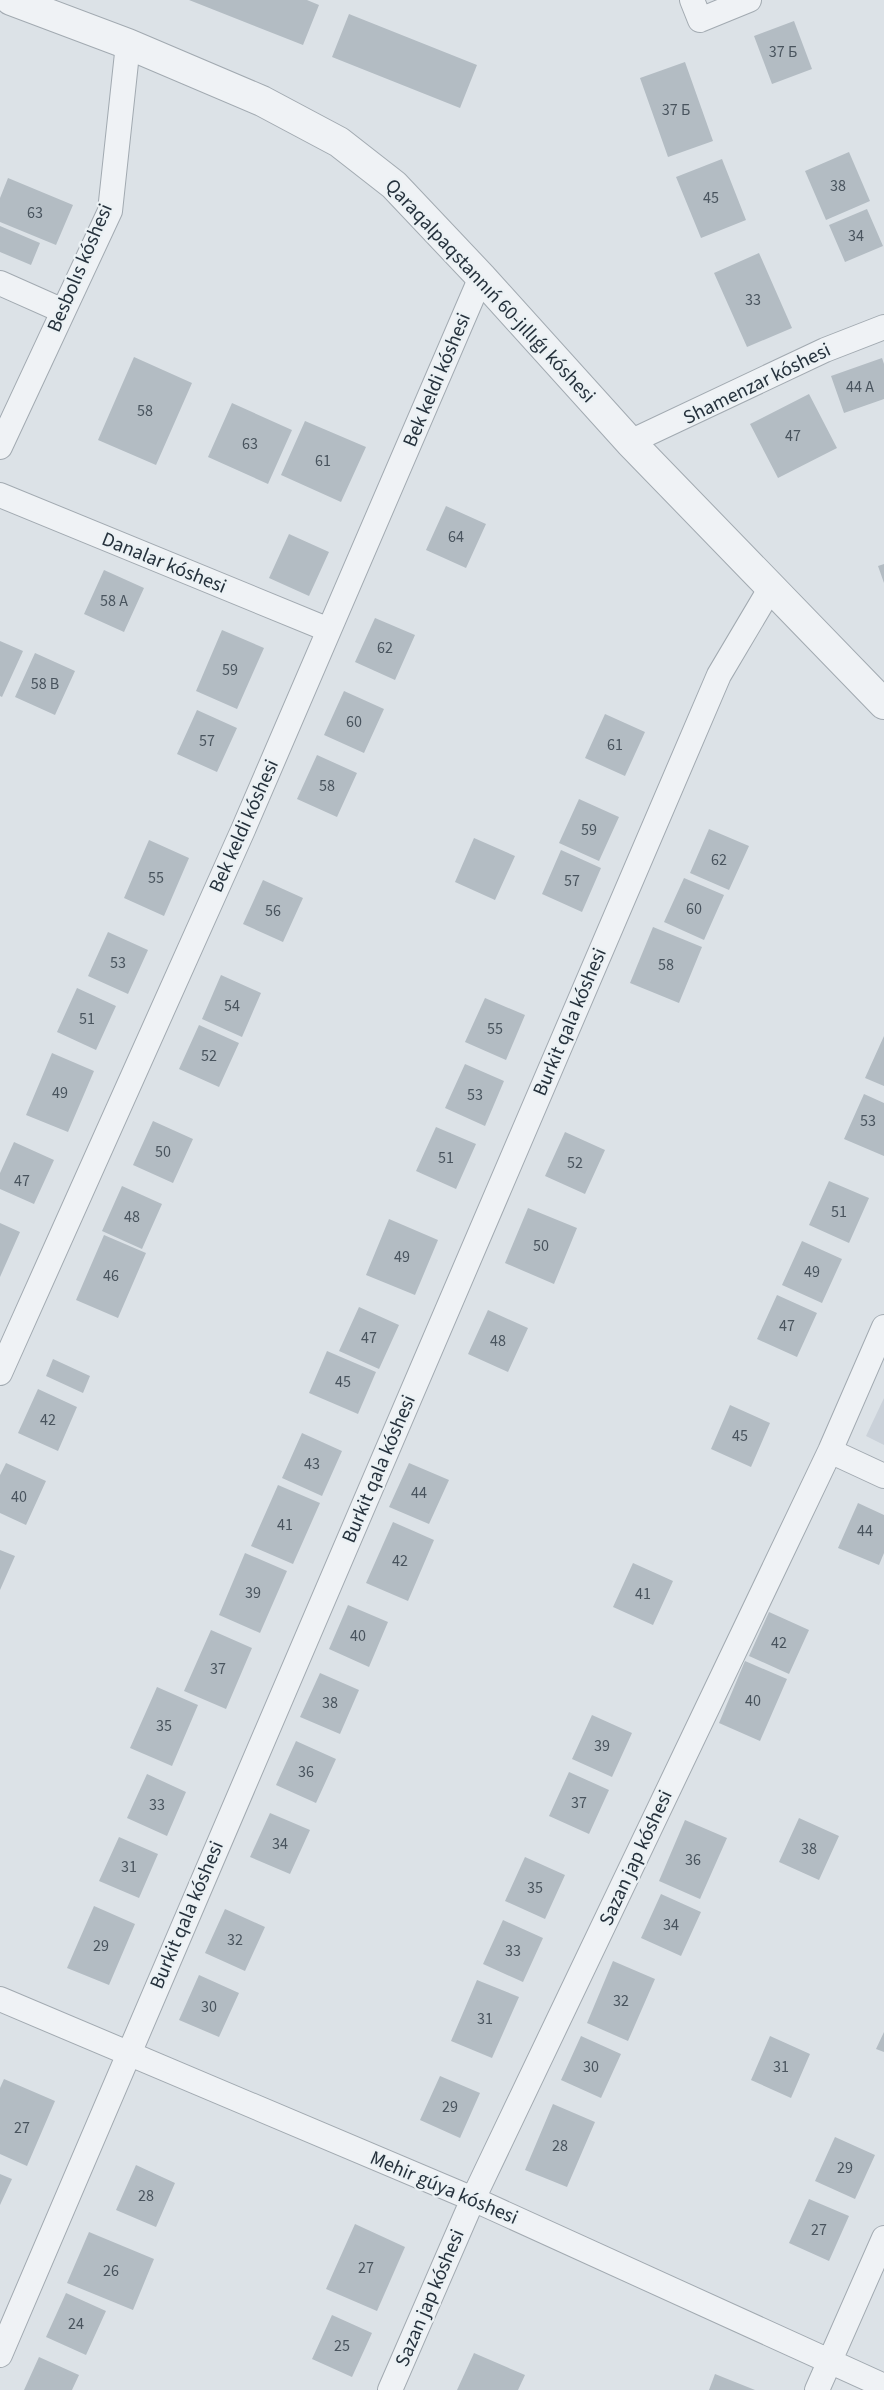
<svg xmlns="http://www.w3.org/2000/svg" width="884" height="2390" viewBox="0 0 884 2390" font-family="'Source Sans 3',sans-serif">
<rect width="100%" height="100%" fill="#dce2e7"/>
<path fill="#cad1d9" d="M 884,1398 L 884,1445 L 866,1436 Z"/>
<path fill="#b3bcc3" d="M 189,0 L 307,0 L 319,5 L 303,45 Z
M 349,14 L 477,65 L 460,108 L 332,57 Z
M 794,21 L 812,69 L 772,84 L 754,36 Z
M 685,62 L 713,141 L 668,157 L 640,78 Z
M 849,152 L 870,201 L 826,220 L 805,171 Z
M 722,159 L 746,220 L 701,238 L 676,177 Z
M 8,178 L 73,205 L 56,245 L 0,222 L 0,198 Z
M 867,209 L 883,246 L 845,262 L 829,225 Z
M 0,226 L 40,243 L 31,265 L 0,252 Z
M 759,253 L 792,328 L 747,347 L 714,273 Z
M 134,357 L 192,383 L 156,465 L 98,440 Z
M 882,358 L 884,364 L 884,399 L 844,413 L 831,376 Z
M 809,394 L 837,448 L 778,478 L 750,424 Z
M 232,403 L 292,430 L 268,484 L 208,457 Z
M 305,421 L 366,447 L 341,502 L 281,475 Z
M 446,506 L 486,524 L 466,568 L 426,550 Z
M 289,534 L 329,552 L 309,596 L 269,578 Z
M 884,564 L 884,583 L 878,566 Z
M 104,570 L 144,588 L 124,632 L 84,614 Z
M 375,618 L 415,635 L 395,680 L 355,662 Z
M 222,630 L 264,648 L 237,709 L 196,691 Z
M 0,641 L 23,651 L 2,697 L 0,696 Z
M 35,653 L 75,671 L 55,715 L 15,697 Z
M 344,691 L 384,709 L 364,753 L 324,735 Z
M 197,710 L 237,728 L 217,772 L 177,754 Z
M 605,714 L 645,732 L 625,776 L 585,758 Z
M 317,755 L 357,773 L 337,817 L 297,799 Z
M 579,799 L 619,817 L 599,861 L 559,843 Z
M 709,829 L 749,846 L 729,890 L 690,873 Z
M 474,838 L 515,856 L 495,900 L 455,882 Z
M 149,840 L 189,858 L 164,916 L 124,898 Z
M 561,850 L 601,868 L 582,912 L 542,894 Z
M 684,878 L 724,895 L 704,940 L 664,922 Z
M 263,880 L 303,898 L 283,942 L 243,924 Z
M 653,927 L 702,947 L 679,1003 L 630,983 Z
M 108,932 L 148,950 L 128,994 L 88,976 Z
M 221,975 L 261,993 L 242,1037 L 202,1019 Z
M 77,988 L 116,1006 L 96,1050 L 57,1032 Z
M 485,998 L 525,1015 L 506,1060 L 465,1042 Z
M 199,1025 L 239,1043 L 219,1087 L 179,1069 Z
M 884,1036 L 884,1086 L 865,1078 Z
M 52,1053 L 94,1071 L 68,1132 L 26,1115 Z
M 465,1064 L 504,1081 L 485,1126 L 445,1108 Z
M 864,1094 L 884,1103 L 884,1156 L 844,1139 Z
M 153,1121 L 193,1139 L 173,1183 L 133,1165 Z
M 436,1127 L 476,1144 L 456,1189 L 416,1171 Z
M 565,1132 L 605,1150 L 585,1194 L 545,1176 Z
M 14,1142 L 54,1160 L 34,1204 L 0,1189 L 0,1173 Z
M 829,1181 L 869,1198 L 849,1243 L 809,1225 Z
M 122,1186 L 162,1204 L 142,1249 L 102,1231 Z
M 528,1208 L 577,1228 L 554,1284 L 505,1263 Z
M 389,1219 L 438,1240 L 415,1295 L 366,1275 Z
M 0,1223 L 20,1232 L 0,1277 Z
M 104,1235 L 146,1253 L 118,1318 L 76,1300 Z
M 802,1241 L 842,1259 L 822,1303 L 782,1285 Z
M 777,1295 L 817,1313 L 797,1357 L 757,1339 Z
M 359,1307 L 399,1325 L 379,1369 L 339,1351 Z
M 488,1310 L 528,1328 L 508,1372 L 468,1354 Z
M 327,1351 L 376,1372 L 358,1414 L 309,1393 Z
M 53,1359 L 90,1376 L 83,1393 L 46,1376 Z
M 38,1389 L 77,1407 L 58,1451 L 18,1433 Z
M 730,1405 L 770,1423 L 751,1467 L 711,1449 Z
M 302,1433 L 342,1451 L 322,1496 L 282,1478 Z
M 6,1463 L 46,1481 L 26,1525 L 0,1513 L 0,1475 Z
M 409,1463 L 449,1480 L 429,1524 L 389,1507 Z
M 278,1485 L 320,1503 L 293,1564 L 251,1546 Z
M 858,1503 L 884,1515 L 884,1553 L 879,1565 L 838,1548 Z
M 393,1522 L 434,1540 L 408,1601 L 366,1583 Z
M 0,1550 L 15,1556 L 0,1590 Z
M 245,1553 L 287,1571 L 260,1633 L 219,1615 Z
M 633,1563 L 673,1581 L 653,1625 L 613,1607 Z
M 348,1605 L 388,1622 L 369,1667 L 329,1649 Z
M 769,1612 L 809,1630 L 789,1674 L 749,1656 Z
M 211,1630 L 252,1648 L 226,1709 L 184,1691 Z
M 745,1661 L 787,1679 L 760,1741 L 719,1723 Z
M 320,1673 L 359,1690 L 340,1734 L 300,1717 Z
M 157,1687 L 198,1705 L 172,1766 L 130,1748 Z
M 592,1715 L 632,1733 L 612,1777 L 572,1759 Z
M 296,1741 L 336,1759 L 316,1803 L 276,1785 Z
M 569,1772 L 609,1790 L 589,1834 L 549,1816 Z
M 147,1774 L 186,1792 L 167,1836 L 127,1818 Z
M 270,1813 L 310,1830 L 290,1874 L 250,1857 Z
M 799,1818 L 839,1836 L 819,1880 L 779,1862 Z
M 685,1820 L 727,1838 L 700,1899 L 659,1881 Z
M 119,1837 L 158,1854 L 139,1898 L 99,1881 Z
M 525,1857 L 565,1875 L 545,1919 L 505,1901 Z
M 661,1894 L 701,1912 L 681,1956 L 641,1938 Z
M 94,1906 L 135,1924 L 109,1985 L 67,1968 Z
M 225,1909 L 265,1927 L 245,1971 L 205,1953 Z
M 503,1920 L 543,1938 L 523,1982 L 483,1964 Z
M 613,1961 L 655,1979 L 628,2041 L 587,2023 Z
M 199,1975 L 239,1993 L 219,2037 L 179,2020 Z
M 477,1980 L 519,1997 L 492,2058 L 451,2041 Z
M 884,2032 L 884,2052 L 876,2049 Z
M 581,2036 L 621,2054 L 601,2098 L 561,2080 Z
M 770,2036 L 810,2054 L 791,2098 L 751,2080 Z
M 440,2076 L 480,2093 L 460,2138 L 420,2120 Z
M 4,2079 L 55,2101 L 27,2166 L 0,2154 L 0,2088 Z
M 553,2104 L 595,2122 L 567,2187 L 525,2170 Z
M 835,2137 L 875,2155 L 855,2199 L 815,2181 Z
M 136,2165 L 175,2183 L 156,2227 L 116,2210 Z
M 0,2174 L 12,2179 L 0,2205 Z
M 809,2199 L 849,2216 L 829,2261 L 789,2243 Z
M 355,2224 L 405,2247 L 377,2311 L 326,2289 Z
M 89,2232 L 154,2259 L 133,2310 L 67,2283 Z
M 66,2293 L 106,2311 L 86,2355 L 46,2337 Z
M 332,2315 L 372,2333 L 352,2377 L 312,2359 Z
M 474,2353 L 525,2375 L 518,2390 L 457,2390 Z
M 39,2357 L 79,2375 L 72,2390 L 24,2390 Z
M 715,2374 L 755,2390 L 709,2390 Z"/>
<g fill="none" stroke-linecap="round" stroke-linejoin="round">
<defs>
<path id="minor" d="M 692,0 L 700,20 L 749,0
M 0,283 L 63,311
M 630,442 L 825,350 L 884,327
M 0,447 L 110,211 L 128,44
M 0,495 L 329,630
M 0,1373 L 243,830 L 481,277
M 830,1451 L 884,1476
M 0,1999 L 473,2199 L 884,2386
M 0,2355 L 719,675 L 770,589
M 390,2390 L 473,2199 L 830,1451 L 884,1327
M 817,2390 L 884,2238"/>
<path id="tertiary" d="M 11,0 L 128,44 L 262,101 L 339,142 L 394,185 L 481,277 L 630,442 L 884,704"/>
</defs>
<use href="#minor" stroke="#a2aab1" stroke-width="26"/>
<use href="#tertiary" stroke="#a2aab1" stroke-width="32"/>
<use href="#minor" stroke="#eff2f5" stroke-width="24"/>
<use href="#tertiary" stroke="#eff2f5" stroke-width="30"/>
</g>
<g text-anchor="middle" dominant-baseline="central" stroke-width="4.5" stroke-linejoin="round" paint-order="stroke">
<g font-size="16" fill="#49545e">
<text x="783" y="52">37 Б</text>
<text x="676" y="110">37 Б</text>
<text x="838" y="186">38</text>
<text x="711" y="198">45</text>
<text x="35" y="213">63</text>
<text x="856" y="236">34</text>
<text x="753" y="300">33</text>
<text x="860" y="387">44 А</text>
<text x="145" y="411">58</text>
<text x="793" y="436">47</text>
<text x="250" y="444">63</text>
<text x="323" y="461">61</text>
<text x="456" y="537">64</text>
<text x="114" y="601">58 А</text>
<text x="385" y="648">62</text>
<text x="230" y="670">59</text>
<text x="45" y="684">58 В</text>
<text x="354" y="722">60</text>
<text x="207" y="741">57</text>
<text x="615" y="745">61</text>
<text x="327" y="786">58</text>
<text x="589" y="830">59</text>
<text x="719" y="860">62</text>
<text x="156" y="878">55</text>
<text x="572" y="881">57</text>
<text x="694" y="909">60</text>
<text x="273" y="911">56</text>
<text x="118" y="963">53</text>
<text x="666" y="965">58</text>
<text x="232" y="1006">54</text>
<text x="87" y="1019">51</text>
<text x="495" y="1029">55</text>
<text x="209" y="1056">52</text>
<text x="60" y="1093">49</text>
<text x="475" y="1095">53</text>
<text x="868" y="1121">53</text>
<text x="163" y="1152">50</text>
<text x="446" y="1158">51</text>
<text x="575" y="1163">52</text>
<text x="22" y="1181">47</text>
<text x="839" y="1212">51</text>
<text x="132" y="1217">48</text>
<text x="541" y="1246">50</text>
<text x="402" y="1257">49</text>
<text x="812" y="1272">49</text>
<text x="111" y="1276">46</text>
<text x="787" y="1326">47</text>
<text x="369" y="1338">47</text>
<text x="498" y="1341">48</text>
<text x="343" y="1382">45</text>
<text x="48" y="1420">42</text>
<text x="740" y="1436">45</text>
<text x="312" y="1464">43</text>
<text x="419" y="1493">44</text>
<text x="19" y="1497">40</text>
<text x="285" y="1525">41</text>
<text x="865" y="1531">44</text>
<text x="400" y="1561">42</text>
<text x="253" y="1593">39</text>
<text x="643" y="1594">41</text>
<text x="358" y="1636">40</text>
<text x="779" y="1643">42</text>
<text x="218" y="1669">37</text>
<text x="753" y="1701">40</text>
<text x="330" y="1703">38</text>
<text x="164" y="1726">35</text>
<text x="602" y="1746">39</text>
<text x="306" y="1772">36</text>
<text x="579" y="1803">37</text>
<text x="157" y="1805">33</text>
<text x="280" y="1844">34</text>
<text x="809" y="1849">38</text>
<text x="693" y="1860">36</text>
<text x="129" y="1867">31</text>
<text x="535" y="1888">35</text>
<text x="671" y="1925">34</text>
<text x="235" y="1940">32</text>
<text x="101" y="1946">29</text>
<text x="513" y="1951">33</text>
<text x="621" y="2001">32</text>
<text x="209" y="2007">30</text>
<text x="485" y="2019">31</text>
<text x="591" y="2067">30</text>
<text x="781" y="2067">31</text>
<text x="450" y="2107">29</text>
<text x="22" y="2128">27</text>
<text x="560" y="2146">28</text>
<text x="845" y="2168">29</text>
<text x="146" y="2196">28</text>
<text x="819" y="2230">27</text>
<text x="366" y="2268">27</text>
<text x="111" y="2271">26</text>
<text x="76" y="2324">24</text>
<text x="342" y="2346">25</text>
</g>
<g font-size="20" fill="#26323d" stroke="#ebf1f4">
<text transform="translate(80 268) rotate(-67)">Besbolıs kóshesi</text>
<text transform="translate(490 291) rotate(47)">Qaraqalpaqstannıń 60-jıllıǵı kóshesi</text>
<text transform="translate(437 380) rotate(-67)">Bek keldi kóshesi</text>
<text transform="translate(757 384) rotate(-26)">Shamenzar kóshesi</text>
<text transform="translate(164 563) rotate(22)">Danalar kóshesi</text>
<text transform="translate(244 826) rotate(-66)">Bek keldi kóshesi</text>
<text transform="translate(570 1022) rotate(-67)">Burkit qala kóshesi</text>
<text transform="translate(379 1469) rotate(-67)">Burkit qala kóshesi</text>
<text transform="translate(636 1858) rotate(-65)">Sazan jap kóshesi</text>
<text transform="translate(187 1915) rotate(-67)">Burkit qala kóshesi</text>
<text transform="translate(444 2188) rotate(23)">Mehir gúyа kóshesi</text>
<text transform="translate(430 2298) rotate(-67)">Sazan jap kóshesi</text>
</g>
</g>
</svg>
